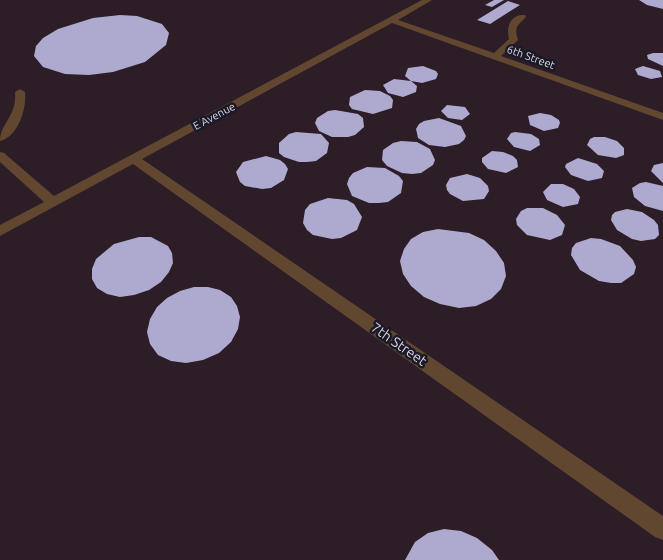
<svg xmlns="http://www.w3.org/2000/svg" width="663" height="560" viewBox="0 0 663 560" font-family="Ubuntu,sans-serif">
<rect width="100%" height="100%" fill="#1c1928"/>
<path fill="#2d1d27" d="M 0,0 L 663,0 L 663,560 L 0,560 Z"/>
<path fill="#aea9cf" d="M 494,0 L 504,0 L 492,7 L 485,5 Z
M 639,0 L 663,0 L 663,9 L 647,5 Z
M 508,1 L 520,5 L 490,24 L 477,20 Z
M 120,15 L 137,16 L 162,24 L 169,33 L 166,45 L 145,62 L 113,72 L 89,75 L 65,74 L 43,67 L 34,56 L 36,46 L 43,38 L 58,29 L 93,18 Z
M 653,53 L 663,53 L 663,66 L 648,59 L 647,55 Z
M 423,66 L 436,71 L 438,74 L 436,79 L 422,83 L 411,81 L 405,76 L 408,68 Z
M 643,66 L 660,71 L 662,77 L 651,79 L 638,75 L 635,69 Z
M 394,79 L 411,81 L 417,86 L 416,92 L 403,97 L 388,93 L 383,85 Z
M 365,90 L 380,91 L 390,96 L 393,100 L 392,108 L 373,114 L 352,109 L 349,105 L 350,97 Z
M 447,105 L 465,107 L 470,114 L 462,120 L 448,118 L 441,111 Z
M 335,110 L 358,114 L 363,118 L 364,127 L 355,135 L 348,137 L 332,137 L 319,131 L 315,123 L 317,118 L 328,111 Z
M 540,113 L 551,115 L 559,120 L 560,123 L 558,128 L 544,131 L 530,125 L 528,116 Z
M 439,118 L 461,126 L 466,136 L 464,140 L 459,144 L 445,147 L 429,145 L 418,138 L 416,129 L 419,124 L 424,121 Z
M 296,132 L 321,134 L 329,143 L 327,153 L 316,161 L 307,162 L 299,162 L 284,157 L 279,153 L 279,143 L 289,134 Z
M 515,132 L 531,134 L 539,139 L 540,145 L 530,151 L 514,147 L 507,139 L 511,133 Z
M 594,137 L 605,137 L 617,141 L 624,148 L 624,155 L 616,158 L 598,155 L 587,145 L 590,139 Z
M 401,141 L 417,142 L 430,149 L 435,160 L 433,165 L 421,173 L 412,174 L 402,173 L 387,166 L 382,160 L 383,150 L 393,143 Z
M 492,151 L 503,152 L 513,156 L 517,160 L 518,167 L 506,173 L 488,169 L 482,162 L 482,158 Z
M 266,156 L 280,160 L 285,164 L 288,169 L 284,180 L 271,188 L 262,189 L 245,186 L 240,182 L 236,172 L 243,162 Z
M 578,158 L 597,164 L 604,171 L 602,178 L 588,181 L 571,175 L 565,167 L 566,164 Z
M 663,163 L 663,183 L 651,171 L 654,165 Z
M 367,167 L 385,168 L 399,176 L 403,181 L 401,193 L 388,202 L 379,203 L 369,203 L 352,196 L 347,184 L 349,178 L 353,173 Z
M 467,174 L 480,178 L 488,186 L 489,191 L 484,199 L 463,201 L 450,194 L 447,190 L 446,185 L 450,178 Z
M 646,182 L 663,186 L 663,211 L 645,206 L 634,197 L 632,188 L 640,183 Z
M 551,184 L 563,184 L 574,189 L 580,197 L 578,204 L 563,207 L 547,200 L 543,192 Z
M 328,198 L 347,200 L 354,204 L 362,217 L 357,230 L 341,238 L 332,239 L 313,235 L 307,230 L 303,223 L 305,210 L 310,204 Z
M 527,208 L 543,208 L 557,215 L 565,225 L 562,235 L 550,240 L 527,235 L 517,225 L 516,219 L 521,211 Z
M 627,209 L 642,212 L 654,220 L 658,225 L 659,235 L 655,239 L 641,241 L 632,239 L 617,230 L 611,220 L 612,215 L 615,212 Z
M 438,229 L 469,233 L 484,240 L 496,251 L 504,263 L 506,276 L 501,289 L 491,299 L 476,306 L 459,308 L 440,304 L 424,297 L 411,286 L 403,274 L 400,261 L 404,249 L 411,239 L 423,232 Z
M 139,237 L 151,237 L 168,246 L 172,253 L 173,263 L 169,272 L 161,282 L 149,290 L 134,295 L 120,297 L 107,294 L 97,288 L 92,279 L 92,269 L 96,259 L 114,244 Z
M 591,238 L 601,239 L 620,246 L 633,260 L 636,267 L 634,274 L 621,283 L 611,283 L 599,281 L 580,270 L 571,255 L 572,248 L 576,243 Z
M 194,287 L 208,287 L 220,290 L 231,297 L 237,306 L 240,317 L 238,329 L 231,342 L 219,353 L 203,360 L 186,363 L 171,361 L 158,355 L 150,344 L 147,332 L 150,319 L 157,307 L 167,298 L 180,291 Z
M 444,529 L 461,531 L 477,538 L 492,550 L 499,560 L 405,560 L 415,542 L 428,533 Z"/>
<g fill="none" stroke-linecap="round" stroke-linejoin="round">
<path fill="#614630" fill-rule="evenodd" d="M 422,0 L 432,0 L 398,20 L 494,53 L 509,39 C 506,27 510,14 525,15 L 526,17 C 517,26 514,27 518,40 L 501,56 L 663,113 L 663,120 L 392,23 L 142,159 L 663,516 L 663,540 L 655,537 L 133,164 L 0,236 L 0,225 L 44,202 L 0,162 L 0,152 L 4,153 L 54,196 Z
M 20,89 L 25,92 C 27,108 18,137 0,141 C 0,123 17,117 15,92 Z"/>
</g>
<g text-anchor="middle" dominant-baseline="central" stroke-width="5" stroke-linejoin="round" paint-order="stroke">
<g font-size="11" fill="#d9d8e3" stroke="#1c1928">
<text transform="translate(531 57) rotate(20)">6th Street</text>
<text transform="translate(214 116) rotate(-28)">E Avenue</text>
</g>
<g font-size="14" fill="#d9d8e3" stroke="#1c1928">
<text transform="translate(399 344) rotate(35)">7th Street</text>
</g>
</g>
</svg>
